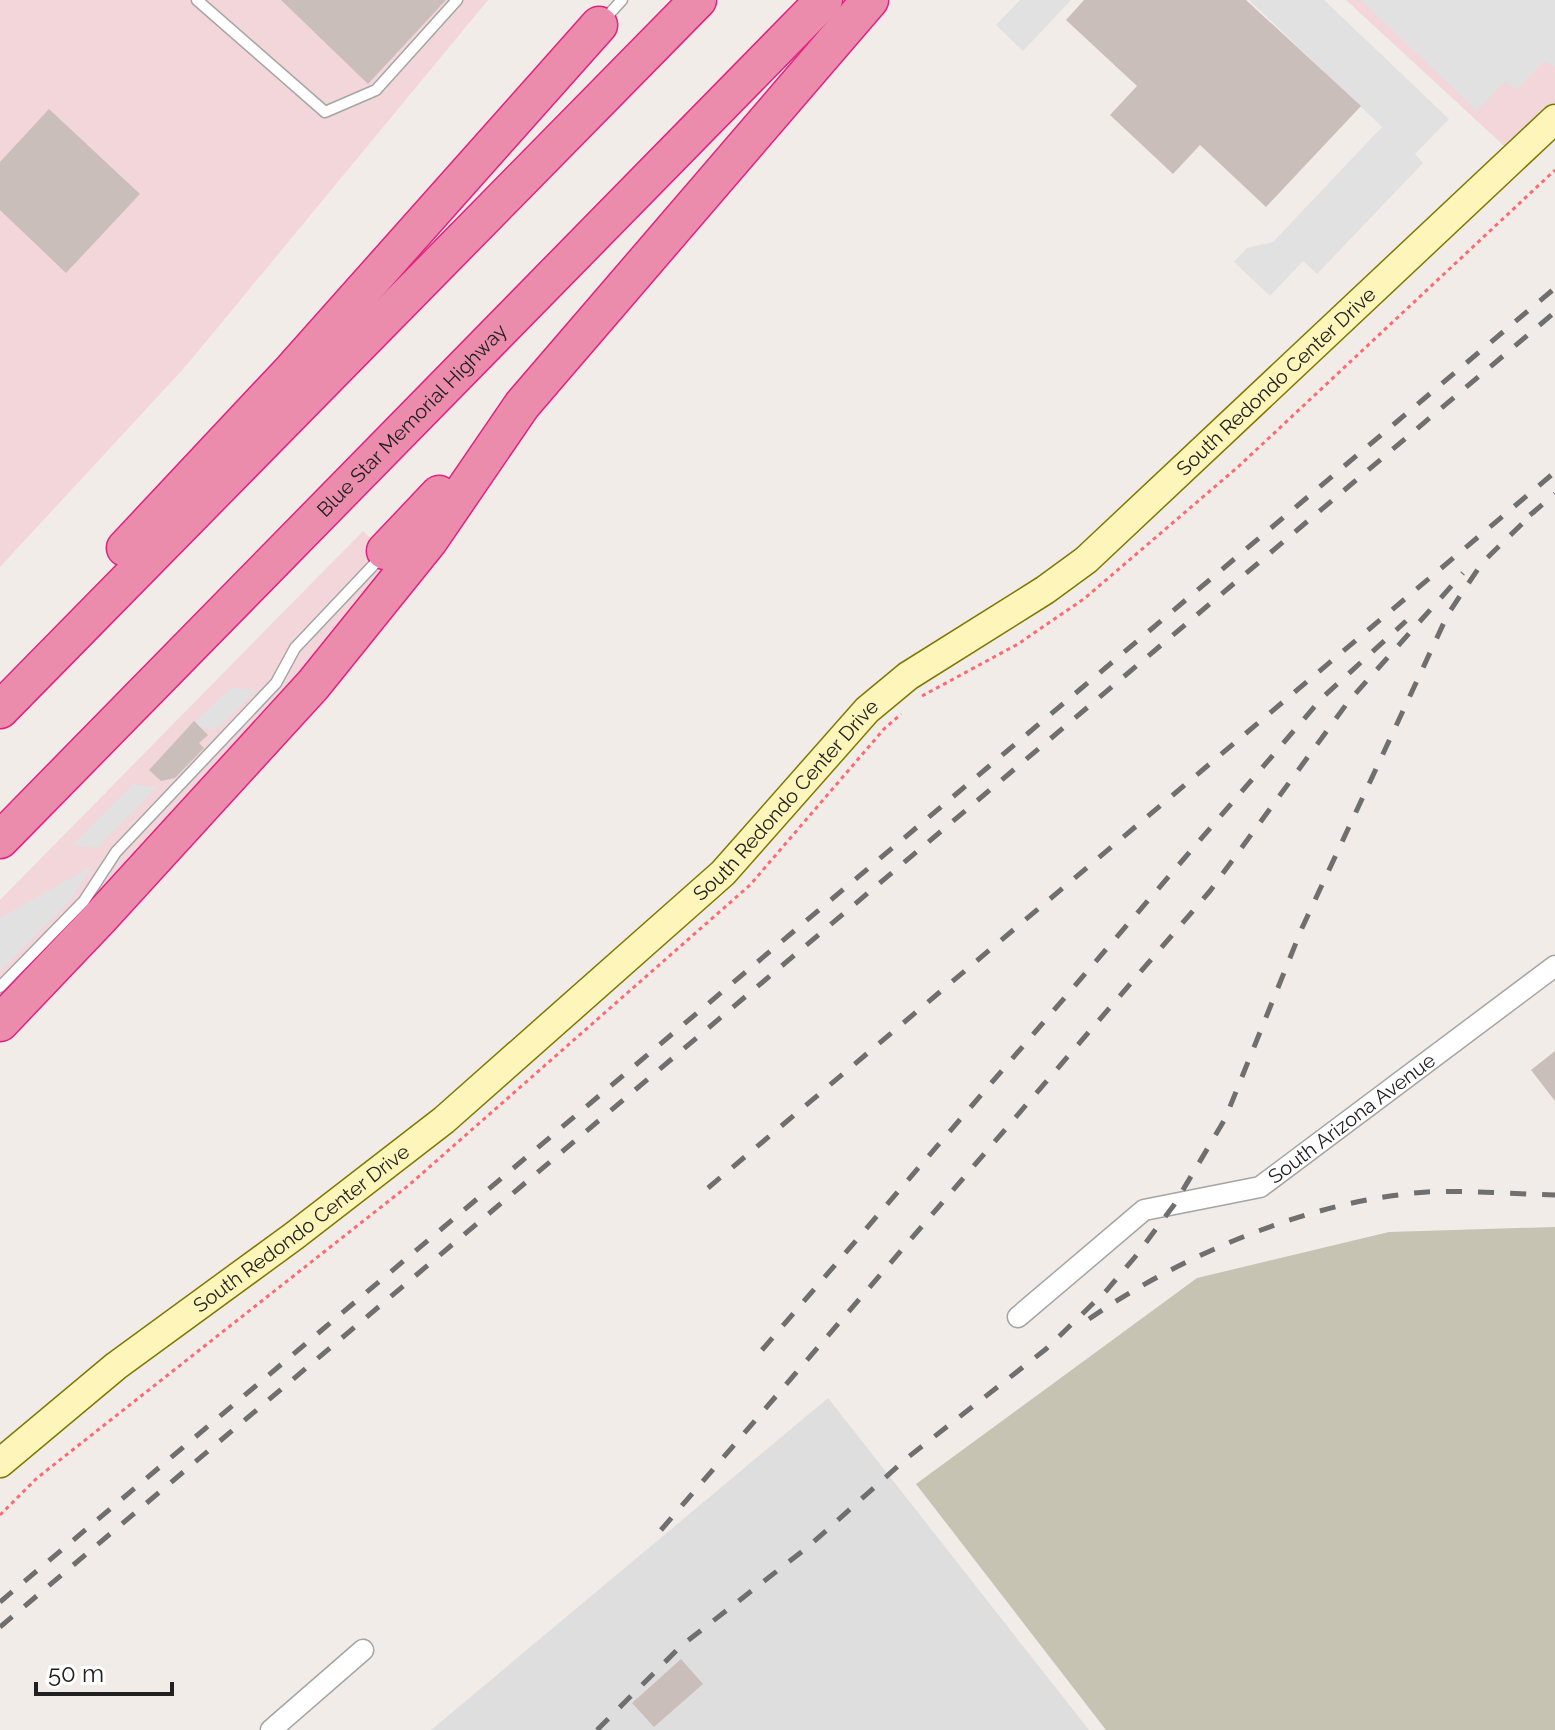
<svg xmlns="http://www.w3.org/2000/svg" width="1555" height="1730" viewBox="0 0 1555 1730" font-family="Raleway,sans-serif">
<rect width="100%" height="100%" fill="#f1ece7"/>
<path fill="#dfdede" d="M 828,1398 L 1089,1730 L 431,1730 Z"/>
<path fill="#f2d6d9" d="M 0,0 L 488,0 L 185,367 L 0,567 Z
M 1346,0 L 1555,0 L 1555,119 L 1515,156 Z
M 363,531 L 399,565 L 0,1005 L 0,900 Z"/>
<path fill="#c7c3b2" d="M 1555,1227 L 1555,1730 L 1106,1730 L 916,1484 L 1197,1278 L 1389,1232 Z"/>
<path fill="#e1e1e1" d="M 1020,0 L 1071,0 L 1023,51 L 996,25 Z
M 1249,0 L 1324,0 L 1449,119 L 1415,154 L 1423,163 L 1317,274 L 1303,261 L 1270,296 L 1234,262 L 1247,248 L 1273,242 L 1382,127 Z
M 1361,0 L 1555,0 L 1555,66 L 1544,61 L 1516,90 L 1505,81 L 1477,111 Z
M 232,687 L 256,691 L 215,730 L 202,728 L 195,722 Z
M 133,784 L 157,787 L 97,848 L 73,845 Z
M 92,866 L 70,900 L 0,971 L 0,918 Z"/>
<path fill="#cabeba" d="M 281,0 L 446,0 L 368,84 Z
M 1084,0 L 1246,0 L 1361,106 L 1266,207 L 1200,145 L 1173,174 L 1110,115 L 1137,86 L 1066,20 Z
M 49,109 L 140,194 L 66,273 L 0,210 L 0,162 Z
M 194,721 L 208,735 L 199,743 L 204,748 L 175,778 L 161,781 L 149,770 Z
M 1555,1051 L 1555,1101 L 1531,1070 Z
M 681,1659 L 703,1684 L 654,1727 L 632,1703 Z"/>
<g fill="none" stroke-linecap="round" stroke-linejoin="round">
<defs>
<path id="lane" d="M 197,0 L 325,112 L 376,90 L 457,0
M 602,22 L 622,0
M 0,987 L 84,901 L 116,852 L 276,683 L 295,648 L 382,556"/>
<g id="street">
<path id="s1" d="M 1018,1317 L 1144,1210 L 1260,1187 L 1555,966"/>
<path d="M 271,1730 L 363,1650"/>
</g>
<g id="secondary">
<path id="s2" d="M 0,1463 L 116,1366 L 294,1236 L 444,1120 L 723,873 L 867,710 L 908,676 L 1045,590 L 1086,560 L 1555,119"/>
</g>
<g id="highway">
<path d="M 125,548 L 292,370 L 599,25"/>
<path d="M 385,551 L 439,494"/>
<path d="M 0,710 L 698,0"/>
<path id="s3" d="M 0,840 L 824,0"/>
<path d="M 0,1023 L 100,918 L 313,685 L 429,541 L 522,405 L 870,0"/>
</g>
</defs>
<use href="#lane" stroke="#a5a5a5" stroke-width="13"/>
<use href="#street" stroke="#a5a5a5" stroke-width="23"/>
<use href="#secondary" stroke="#7f7900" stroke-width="31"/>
<use href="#highway" stroke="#e42081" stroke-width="39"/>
<path stroke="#ff6a72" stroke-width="3" stroke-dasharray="4 4" stroke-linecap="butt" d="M 922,696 L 1018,644 L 1085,598 L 1239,466 L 1555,170
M 0,1515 L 37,1478 L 409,1185 L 750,885 L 884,729 L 901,714"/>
<use href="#lane" stroke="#fff" stroke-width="10"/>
<use href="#street" stroke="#fff" stroke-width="20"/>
<use href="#secondary" stroke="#fdf5ba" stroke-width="28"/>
<use href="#highway" stroke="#eb8cad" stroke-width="36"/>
<path stroke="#6f6f6f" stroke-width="5" stroke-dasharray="16 16" stroke-linecap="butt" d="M 1530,515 L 1555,494
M 708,1188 L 1555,472
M 1089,1319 C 1183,1254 1312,1200 1427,1192 C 1469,1190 1513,1194 1555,1195
M 762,1350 L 1322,698 L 1406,621
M 661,1530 L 1210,891 L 1348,702 L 1463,573
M 0,1602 L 1555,288
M 0,1627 L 1555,312
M 597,1730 L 681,1646 L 809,1546 L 907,1458 L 1046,1349 L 1107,1290 L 1135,1257 L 1174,1205 L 1225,1119 L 1302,928 L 1448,614 L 1482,563 L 1537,509"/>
</g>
<g text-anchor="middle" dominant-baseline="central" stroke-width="6" stroke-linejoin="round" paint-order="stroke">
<g font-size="20" fill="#212121" stroke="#fff">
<text stroke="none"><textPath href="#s2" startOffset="1678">South Redondo Center Drive</textPath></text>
<text stroke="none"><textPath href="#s3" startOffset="588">Blue Star Memorial Highway</textPath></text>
<text stroke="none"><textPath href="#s2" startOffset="1030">South Redondo Center Drive</textPath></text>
<text stroke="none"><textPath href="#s1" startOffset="398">South Arizona Avenue</textPath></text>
<text stroke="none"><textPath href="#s2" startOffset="382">South Redondo Center Drive</textPath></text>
</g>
</g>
<path d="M36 1682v12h136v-12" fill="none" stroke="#212121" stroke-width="4"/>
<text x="48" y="1682" font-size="24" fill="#212121" stroke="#ffffff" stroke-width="6" paint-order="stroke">50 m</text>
</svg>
